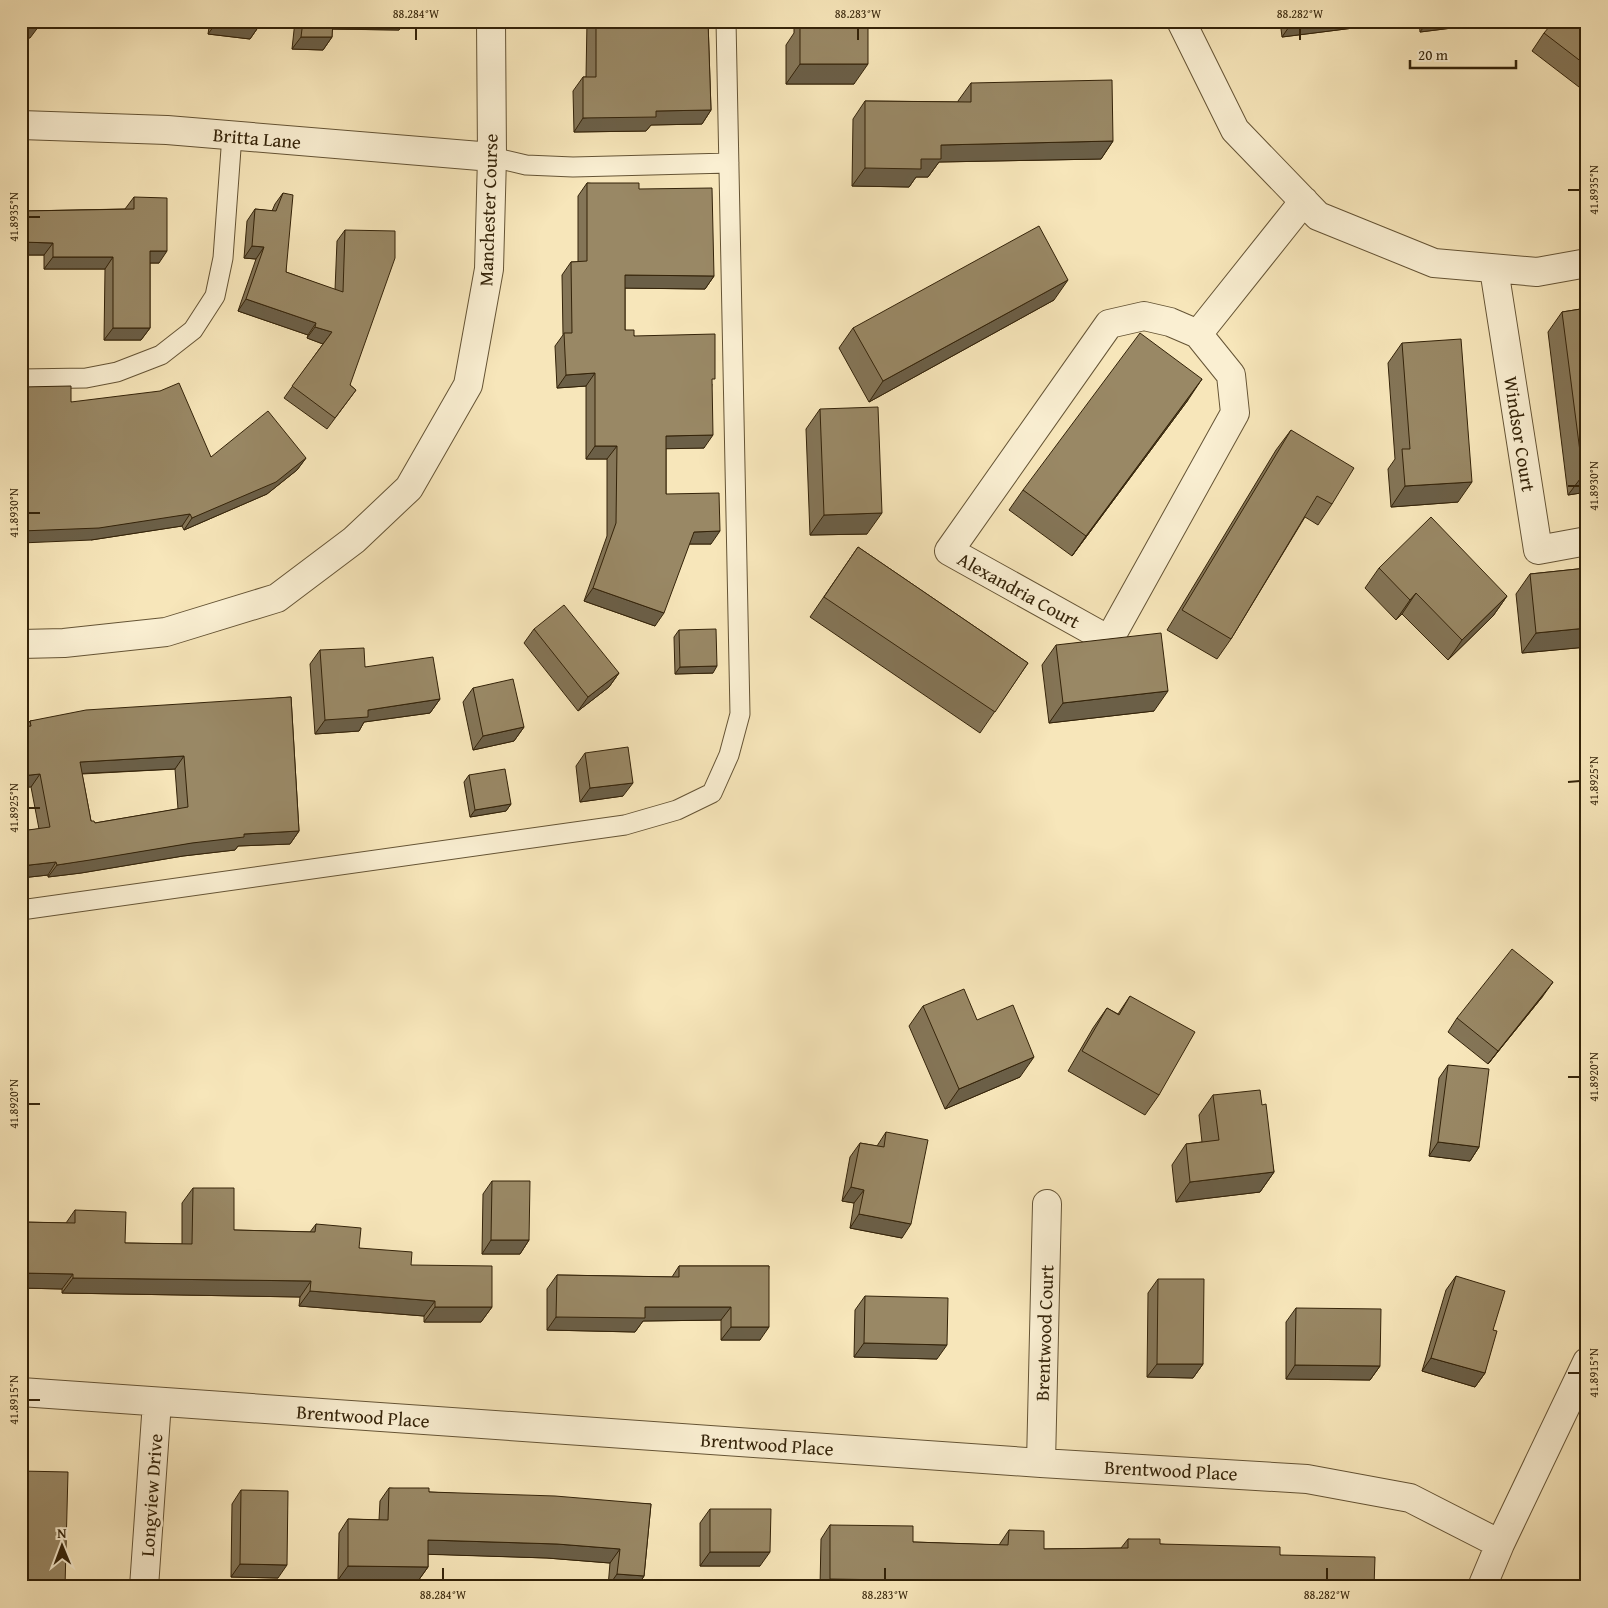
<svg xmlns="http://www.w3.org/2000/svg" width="1608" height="1608" viewBox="0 0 1608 1608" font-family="'Gentium Book Plus',serif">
<rect width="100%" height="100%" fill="#f7e6ba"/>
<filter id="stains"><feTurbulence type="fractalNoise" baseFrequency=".004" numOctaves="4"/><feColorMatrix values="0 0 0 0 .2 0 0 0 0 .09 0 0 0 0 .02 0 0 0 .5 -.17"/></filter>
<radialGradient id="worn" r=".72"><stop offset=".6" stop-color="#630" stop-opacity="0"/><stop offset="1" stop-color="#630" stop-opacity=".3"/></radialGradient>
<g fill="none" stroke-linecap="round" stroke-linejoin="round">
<defs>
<path id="service" d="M 492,157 L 526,165 L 573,167 L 729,163
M 21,379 L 86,378 L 117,372 L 161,355 L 193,330 L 215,296 L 223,258 L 232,135
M 21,910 L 625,825 L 677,810 L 712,793 L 729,755 L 740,714 L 726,21"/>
<path id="minor" d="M 1181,21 L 1235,130 L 1318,216 L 1434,263 L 1537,272 L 1587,263
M 21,125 L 167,130 L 492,157
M 1494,269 L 1538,550 L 1587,541
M 1144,316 L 1170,322 L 1198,334 L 1231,375 L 1235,413 L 1109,640 L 949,551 L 1109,324 Z
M 1198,334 L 1304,201
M 21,644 L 64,643 L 166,632 L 277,598 L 354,540 L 409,488 L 468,385 L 489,269 L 492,157 L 491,21
M 21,1392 L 1041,1463 L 1307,1479 L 1410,1498 L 1500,1544
M 1041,1463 L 1047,1204
M 144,1587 L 157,1402
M 1482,1587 L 1500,1544 L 1587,1362"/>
</defs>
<use href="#service" stroke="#655435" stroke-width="21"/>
<use href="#minor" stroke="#655435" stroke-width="30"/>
<use href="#service" stroke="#faefd2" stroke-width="19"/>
<use href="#minor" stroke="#faefd2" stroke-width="28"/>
</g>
<path fill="#847557" stroke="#342309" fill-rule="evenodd" d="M 210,21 L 259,21 L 259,26 L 250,39 L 208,34 Z
M 295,21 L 405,21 L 399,30 L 332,29 L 332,37 L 323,50 L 292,49 Z
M 587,21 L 708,21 L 711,110 L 702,124 L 651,125 L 646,131 L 574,132 L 573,91 L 583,77 L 586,77 Z
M 794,21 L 868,21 L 854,84 L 786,84 L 786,45 L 794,33 Z
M 1280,21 L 1409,21 L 1282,37 Z
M 1419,21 L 1464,21 L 1460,27 L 1420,32 Z
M 1587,21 L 1587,77 L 1579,87 L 1532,51 L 1544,33 Z
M 971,83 L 1113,141 L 1101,159 L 939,162 L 928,177 L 916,177 L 909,187 L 852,186 L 853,119 L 865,101 L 958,102 L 958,101 Z
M 587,183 L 639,189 L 714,276 L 705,289 L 625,288 L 625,330 L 712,384 L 704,448 L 666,448 L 666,494 L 711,544 L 689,544 L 655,626 L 584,601 L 607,536 L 607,459 L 586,459 L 586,386 L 557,388 L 555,346 L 563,335 L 562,275 L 571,262 L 578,262 L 578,196 Z
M 21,191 L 24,211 L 125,209 L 134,197 L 159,263 L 150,263 L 150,328 L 141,340 L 104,340 L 105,269 L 44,269 L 44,255 L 21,255 Z
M 283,193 L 286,272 L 335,290 L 337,241 L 345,230 L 350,385 L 356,390 L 327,429 L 284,398 L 323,344 L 307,338 L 308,335 L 238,311 L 256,259 L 244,258 L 247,221 L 255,209 L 272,211 L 275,204 Z
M 1054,300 L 869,402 L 839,348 L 853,328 Z
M 1587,308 L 1587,492 L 1568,495 L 1548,332 L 1562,312 Z
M 1402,343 L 1458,502 L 1391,507 L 1388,469 L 1395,459 L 1388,363 Z
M 1188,400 L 1072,556 L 1009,510 L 1023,490 Z
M 71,402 L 211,457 L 306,458 L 297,470 L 267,494 L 184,530 L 182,526 L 91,540 Z
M 820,409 L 867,534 L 810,535 L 806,429 Z
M 1291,430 L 1332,504 L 1318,525 L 1305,517 L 1231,639 L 1217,659 L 1167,630 L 1276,450 Z
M 858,547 L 1028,663 L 980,733 L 810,617 Z
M 1379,568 L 1507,596 L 1493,616 L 1448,660 L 1402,614 L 1396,620 L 1365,588 Z
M 1587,568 L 1587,647 L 1522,653 L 1516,594 L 1530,574 Z
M 534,629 L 619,673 L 609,687 L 578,711 L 524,643 Z
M 679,630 L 713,673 L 675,674 L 674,637 Z
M 1056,645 L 1154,711 L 1049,723 L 1042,665 Z
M 320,650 L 365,667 L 440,699 L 430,713 L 364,722 L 359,731 L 315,734 L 310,664 Z
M 473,688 L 524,727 L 514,741 L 473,750 L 463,702 Z
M 291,697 L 299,831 L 290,844 L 238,846 L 235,850 L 183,856 L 81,873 L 48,877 L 48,875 L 21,878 L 21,831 L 39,829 L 31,787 L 26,726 L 30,721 ZM 175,769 L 178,809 L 95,823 L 91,821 L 82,774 Z
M 585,753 L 623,796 L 580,802 L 576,766 Z
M 469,775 L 511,804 L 506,811 L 470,817 L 464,782 Z
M 1130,996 L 1159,1095 L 1145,1115 L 1068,1071 L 1093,1028 L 1107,1008 L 1118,1014 Z
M 1543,996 L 1488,1064 L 1448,1032 L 1457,1018 Z
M 923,1006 L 977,1020 L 1020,1077 L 945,1109 L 909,1026 Z
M 1448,1065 L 1479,1147 L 1470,1161 L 1429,1156 L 1439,1078 Z
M 1213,1095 L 1262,1105 L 1274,1172 L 1260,1192 L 1176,1202 L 1172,1165 L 1186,1144 L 1202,1142 L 1199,1115 Z
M 886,1132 L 902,1238 L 850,1228 L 854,1203 L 842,1201 L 850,1157 L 860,1143 L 877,1146 Z
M 492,1181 L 529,1240 L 520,1254 L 482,1254 L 483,1194 Z
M 193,1188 L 234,1230 L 310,1232 L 316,1224 L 359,1248 L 411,1265 L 492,1307 L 481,1322 L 424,1322 L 424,1316 L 299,1306 L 300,1297 L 62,1293 L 62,1289 L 21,1288 L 21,1222 L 66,1223 L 75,1210 L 125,1243 L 182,1244 L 182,1203 Z
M 679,1266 L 769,1266 L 760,1340 L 721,1340 L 721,1320 L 643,1321 L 635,1332 L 547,1330 L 547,1289 L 557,1275 L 672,1277 Z
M 1456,1276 L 1493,1330 L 1485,1373 L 1475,1387 L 1422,1371 L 1446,1290 Z
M 1158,1279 L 1203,1364 L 1193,1378 L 1147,1377 L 1148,1293 Z
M 865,1296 L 937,1359 L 854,1357 L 855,1310 Z
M 1296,1308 L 1380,1366 L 1370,1380 L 1286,1379 L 1286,1322 Z
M 389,1488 L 429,1492 L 651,1504 L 644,1576 L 637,1587 L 608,1587 L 610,1563 L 547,1558 L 428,1554 L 428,1567 L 418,1581 L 338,1580 L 339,1533 L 348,1519 L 379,1520 L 380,1501 Z
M 241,1490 L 278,1578 L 231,1577 L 232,1504 Z
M 710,1509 L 760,1566 L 700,1566 L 700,1523 Z
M 830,1525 L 913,1542 L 999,1545 L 1009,1530 L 1044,1549 L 1121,1548 L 1128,1539 L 1160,1544 L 1280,1555 L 1374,1587 L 820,1587 L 821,1539 Z
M 1587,1573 L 1587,1587 L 1581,1587 Z"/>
<path fill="#6b5f47" stroke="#342309" d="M 32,21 L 110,21 L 106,26 L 30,24 Z
M 329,21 L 405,21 L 399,30 L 324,29 Z
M 1293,21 L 1409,21 L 1282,37 Z
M 1428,21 L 1464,21 L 1460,27 L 1420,32 Z
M 217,22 L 259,26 L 250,39 L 208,34 Z
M 39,26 L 30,38 L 21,39 L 21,27 Z
M 301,37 L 332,37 L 323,50 L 292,49 Z
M 800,64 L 868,64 L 854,84 L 786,84 Z
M 711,110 L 702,124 L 651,125 L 646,131 L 574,132 L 583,118 L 656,111 Z
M 1113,141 L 1101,159 L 939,162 L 928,177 L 916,177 L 909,187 L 852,186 L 865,168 L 941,145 Z
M 21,242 L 53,243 L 44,255 L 21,255 Z
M 252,246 L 264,247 L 256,259 L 244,258 Z
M 150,251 L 167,251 L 159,263 L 142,263 Z
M 53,257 L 113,257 L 105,269 L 44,269 Z
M 625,275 L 714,276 L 705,289 L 616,288 Z
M 1068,280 L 1054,300 L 869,402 L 883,381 Z
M 246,299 L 316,323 L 308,335 L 238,311 Z
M 315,327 L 332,332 L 323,344 L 307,338 Z
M 113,328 L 150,328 L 141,340 L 104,340 Z
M 595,373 L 586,386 L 557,388 L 566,375 Z
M 1202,379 L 1188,400 L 1072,556 L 1086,536 Z
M 713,435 L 704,448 L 656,449 L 666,436 Z
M 595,446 L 617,446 L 607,459 L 586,459 Z
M 306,458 L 297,470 L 267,494 L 184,530 L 192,518 Z
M 1587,474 L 1587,492 L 1568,495 L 1583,475 Z
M 1472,482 L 1458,502 L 1391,507 L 1405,486 Z
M 882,513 L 867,534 L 810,535 L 824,515 Z
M 190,514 L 182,526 L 91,540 L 21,543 L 21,531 Z
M 720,531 L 711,544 L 684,544 L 694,532 Z
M 593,588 L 664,613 L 655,626 L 584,601 Z
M 1416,593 L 1402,614 L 1396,620 L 1410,600 Z
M 1507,596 L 1493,616 L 1448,660 L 1462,640 Z
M 1587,628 L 1587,647 L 1522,653 L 1536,633 Z
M 717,666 L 713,673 L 675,674 L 680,667 Z
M 619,673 L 609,687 L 578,711 L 588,697 Z
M 1168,691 L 1154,711 L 1049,723 L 1063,703 Z
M 440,699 L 430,713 L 364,722 L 359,731 L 315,734 L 325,720 L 368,710 Z
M 524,727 L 514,741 L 473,750 L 483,736 Z
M 184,756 L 175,769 L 71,774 L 80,762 Z
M 40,774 L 31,787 L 21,788 L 21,776 Z
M 633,783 L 623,796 L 580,802 L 590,788 Z
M 511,804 L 506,811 L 470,817 L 475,810 Z
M 299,831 L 290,844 L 238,846 L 235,850 L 183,856 L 81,873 L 48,877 L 57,865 L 244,834 Z
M 56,862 L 48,875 L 21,878 L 21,866 Z
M 1553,982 L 1543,996 L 1488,1064 L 1498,1051 Z
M 1034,1057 L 1020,1077 L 945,1109 L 959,1089 Z
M 1438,1142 L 1479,1147 L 1470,1161 L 1429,1156 Z
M 1274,1172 L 1260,1192 L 1176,1202 L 1190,1182 Z
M 851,1187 L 864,1190 L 854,1203 L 842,1201 Z
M 859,1214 L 911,1224 L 902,1238 L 850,1228 Z
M 491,1240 L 529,1240 L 520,1254 L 482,1254 Z
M 21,1273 L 73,1274 L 62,1289 L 21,1288 Z
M 73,1278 L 311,1281 L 300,1297 L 62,1293 Z
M 310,1291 L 435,1301 L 424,1316 L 299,1306 Z
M 435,1307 L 492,1307 L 481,1322 L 424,1322 Z
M 645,1307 L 731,1307 L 721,1320 L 643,1321 L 635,1332 L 547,1330 L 556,1317 Z
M 731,1327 L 769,1327 L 760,1340 L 721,1340 Z
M 864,1343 L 947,1345 L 937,1359 L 854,1357 Z
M 1431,1358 L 1485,1373 L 1475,1387 L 1422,1371 Z
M 1157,1364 L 1203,1364 L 1193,1378 L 1147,1377 Z
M 1295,1365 L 1380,1366 L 1370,1380 L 1286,1379 Z
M 428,1540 L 557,1544 L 620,1549 L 610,1563 L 547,1558 L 418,1554 Z
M 710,1552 L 770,1552 L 760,1566 L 700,1566 Z
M 240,1564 L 287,1565 L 278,1578 L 231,1577 Z
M 348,1566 L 428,1567 L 418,1581 L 338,1580 Z
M 617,1574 L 644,1576 L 637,1587 L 608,1587 Z
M 830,1579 L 952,1581 L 948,1587 L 824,1587 Z
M 1160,1585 L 1198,1587 L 1159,1587 Z"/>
<path fill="#998865" stroke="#342309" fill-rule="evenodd" d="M 21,21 L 39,21 L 39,26 L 21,27 Z
M 217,21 L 259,21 L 259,26 L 217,22 Z
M 303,21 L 333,21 L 332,37 L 301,37 Z
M 596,21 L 708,21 L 711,110 L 656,111 L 656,117 L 583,118 L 583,77 L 596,77 Z
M 809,21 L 868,21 L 868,64 L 800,64 L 800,24 L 809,24 Z
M 1554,21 L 1587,21 L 1587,66 L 1544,33 Z
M 1112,80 L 1113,141 L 941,145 L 941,159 L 921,159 L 921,169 L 865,168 L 865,101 L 971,102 L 971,83 Z
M 587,183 L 639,183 L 639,189 L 712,188 L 714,276 L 625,275 L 625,330 L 634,330 L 634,336 L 715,334 L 715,379 L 712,379 L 713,435 L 666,436 L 666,494 L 719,493 L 720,531 L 694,532 L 664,613 L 593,588 L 616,523 L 617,446 L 595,446 L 595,373 L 566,375 L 564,333 L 572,333 L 571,262 L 587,261 Z
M 21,191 L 24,191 L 24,211 L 134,209 L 134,197 L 167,198 L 167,251 L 150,251 L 150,328 L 113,328 L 113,257 L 53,257 L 53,243 L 21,242 Z
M 283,193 L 293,195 L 286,272 L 343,292 L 345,230 L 395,231 L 395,258 L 350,385 L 356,390 L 335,418 L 292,386 L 332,332 L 315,327 L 316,323 L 246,299 L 264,247 L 252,246 L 255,209 L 276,211 Z
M 1039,226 L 1068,280 L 883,381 L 853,328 Z
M 1587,308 L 1587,474 L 1583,475 L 1562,312 Z
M 1140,333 L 1202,379 L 1086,536 L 1023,490 Z
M 1461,339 L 1472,482 L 1405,486 L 1402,449 L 1410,449 L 1402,343 Z
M 179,383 L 211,457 L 268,411 L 306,458 L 276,482 L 192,518 L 190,514 L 99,528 L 21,531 L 21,387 L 71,386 L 71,402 L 160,391 Z
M 878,407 L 882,513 L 824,515 L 820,409 Z
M 1291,430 L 1354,468 L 1332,504 L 1317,496 L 1231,639 L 1182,610 Z
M 1431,517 L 1507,596 L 1462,640 L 1416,593 L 1410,600 L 1379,568 Z
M 858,547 L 1028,663 L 995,712 L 824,597 Z
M 1587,568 L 1587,628 L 1536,633 L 1530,574 Z
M 564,605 L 619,673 L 588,697 L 534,629 Z
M 716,629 L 717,666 L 680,667 L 679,630 Z
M 1161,633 L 1168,691 L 1063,703 L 1056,645 Z
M 364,648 L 365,667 L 433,657 L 440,699 L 368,710 L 368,717 L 325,720 L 320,650 Z
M 513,679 L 524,727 L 483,736 L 473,688 Z
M 291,697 L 299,831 L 244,834 L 244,837 L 192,843 L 90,860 L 57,865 L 56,862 L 21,866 L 21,831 L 50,827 L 40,774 L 21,776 L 21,727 L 31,726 L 30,721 L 86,710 ZM 184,756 L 188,807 L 95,823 L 94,821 L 91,821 L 80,762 Z
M 628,747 L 633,783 L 590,788 L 585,753 Z
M 505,769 L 511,804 L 475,810 L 469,775 Z
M 1512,949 L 1553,982 L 1498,1051 L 1457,1018 Z
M 964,989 L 977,1020 L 1013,1005 L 1034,1057 L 959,1089 L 923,1006 Z
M 1130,996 L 1195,1032 L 1159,1095 L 1082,1051 L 1107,1008 L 1119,1015 Z
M 1448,1065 L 1489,1069 L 1479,1147 L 1438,1142 Z
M 1260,1090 L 1262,1105 L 1266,1104 L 1274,1172 L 1190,1182 L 1186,1144 L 1219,1140 L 1213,1095 Z
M 886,1132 L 928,1140 L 911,1224 L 859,1214 L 864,1190 L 851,1187 L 860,1143 L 884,1147 Z
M 492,1181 L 530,1181 L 529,1240 L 491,1240 Z
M 193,1188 L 234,1188 L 234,1230 L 315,1232 L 316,1224 L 361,1228 L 359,1248 L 412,1252 L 411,1265 L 492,1266 L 492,1307 L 435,1307 L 435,1301 L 310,1291 L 311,1281 L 73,1278 L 73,1274 L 21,1273 L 21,1222 L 75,1223 L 75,1210 L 126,1212 L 125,1243 L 192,1244 Z
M 679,1266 L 769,1266 L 769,1327 L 731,1327 L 731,1307 L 645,1307 L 645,1318 L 556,1317 L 557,1275 L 679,1277 Z
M 1456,1276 L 1505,1291 L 1493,1330 L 1497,1331 L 1485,1373 L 1431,1358 Z
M 1158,1279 L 1204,1279 L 1203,1364 L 1157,1364 Z
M 865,1296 L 948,1298 L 947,1345 L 864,1343 Z
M 1296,1308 L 1381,1309 L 1380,1366 L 1295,1365 Z
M 21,1471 L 68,1472 L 65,1587 L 21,1587 Z
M 389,1488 L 429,1488 L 429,1492 L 555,1496 L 651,1504 L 644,1576 L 617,1574 L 620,1549 L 557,1544 L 428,1540 L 428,1567 L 348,1566 L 348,1519 L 388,1520 Z
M 241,1490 L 288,1491 L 287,1565 L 240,1564 Z
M 710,1509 L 771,1509 L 770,1552 L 710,1552 Z
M 830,1525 L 913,1526 L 913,1542 L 1008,1545 L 1009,1530 L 1044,1531 L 1044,1549 L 1128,1548 L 1128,1539 L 1160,1539 L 1160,1544 L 1280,1547 L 1280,1555 L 1375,1557 L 1374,1587 L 1198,1587 L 1160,1585 L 1160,1587 L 952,1587 L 952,1581 L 830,1579 Z"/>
<path fill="none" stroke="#342309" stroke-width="2" d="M 416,28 L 416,40M 858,28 L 858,40M 1300,28 L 1300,40M 1568,190 L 1580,190M 28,217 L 40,217M 1568,486 L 1580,486M 28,513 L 40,513M 1568,782 L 1580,781M 28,808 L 40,808M 1568,1077 L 1580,1077M 28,1104 L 40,1104M 1568,1373 L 1580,1373M 28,1400 L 40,1400M 443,1568 L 443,1580M 885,1568 L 885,1580M 1327,1568 L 1327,1580"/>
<g text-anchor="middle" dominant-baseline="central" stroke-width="5" stroke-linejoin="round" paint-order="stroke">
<g font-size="19" fill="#342309" stroke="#faefd2">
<text transform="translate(257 138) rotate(5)">Britta Lane</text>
<text transform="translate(488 210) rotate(-88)">Manchester Course</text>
<text transform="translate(1520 434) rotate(81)">Windsor Court</text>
<text transform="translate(1019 590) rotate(29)">Alexandria Court</text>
<text transform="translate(1044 1333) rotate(-88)">Brentwood Court</text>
<text transform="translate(363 1416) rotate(4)">Brentwood Place</text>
<text transform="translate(767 1444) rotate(4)">Brentwood Place</text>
<text transform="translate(1171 1470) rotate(3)">Brentwood Place</text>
<text transform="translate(151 1495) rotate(-86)">Longview Drive</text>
</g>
</g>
<rect width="1608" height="1608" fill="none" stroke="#f7e6ba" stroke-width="55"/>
<g transform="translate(62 1546) rotate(359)" stroke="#faefd2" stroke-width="4" paint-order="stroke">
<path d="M0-4L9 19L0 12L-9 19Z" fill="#342309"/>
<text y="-8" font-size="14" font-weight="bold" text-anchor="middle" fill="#342309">N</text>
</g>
<path d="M1410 60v8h106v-8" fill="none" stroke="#342309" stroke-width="2.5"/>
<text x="1418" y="60" font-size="15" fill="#342309" stroke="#faefd2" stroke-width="4" paint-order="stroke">20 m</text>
<rect x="28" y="28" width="1552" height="1552" fill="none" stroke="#342309" stroke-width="2"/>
<g font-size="12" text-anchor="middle" fill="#342309">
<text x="416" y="18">88.284°W</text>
<text x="858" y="18">88.283°W</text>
<text x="1300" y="18">88.282°W</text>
<text transform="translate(1594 190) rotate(-90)" y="4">41.8935°N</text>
<text transform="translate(14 217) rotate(-90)" y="4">41.8935°N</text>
<text transform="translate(1594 486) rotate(-90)" y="4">41.8930°N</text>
<text transform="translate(14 513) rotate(-90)" y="4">41.8930°N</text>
<text transform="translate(1594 781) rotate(-90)" y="4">41.8925°N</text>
<text transform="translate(14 808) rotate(-90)" y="4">41.8925°N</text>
<text transform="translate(1594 1077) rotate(-90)" y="4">41.8920°N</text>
<text transform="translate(14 1104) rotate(-90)" y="4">41.8920°N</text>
<text transform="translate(1594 1373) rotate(-90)" y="4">41.8915°N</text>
<text transform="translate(14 1400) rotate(-90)" y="4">41.8915°N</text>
<text x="443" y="1599">88.284°W</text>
<text x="885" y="1599">88.283°W</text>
<text x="1327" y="1599">88.282°W</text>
</g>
<rect width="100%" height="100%" filter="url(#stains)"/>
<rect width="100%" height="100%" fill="url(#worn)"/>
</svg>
